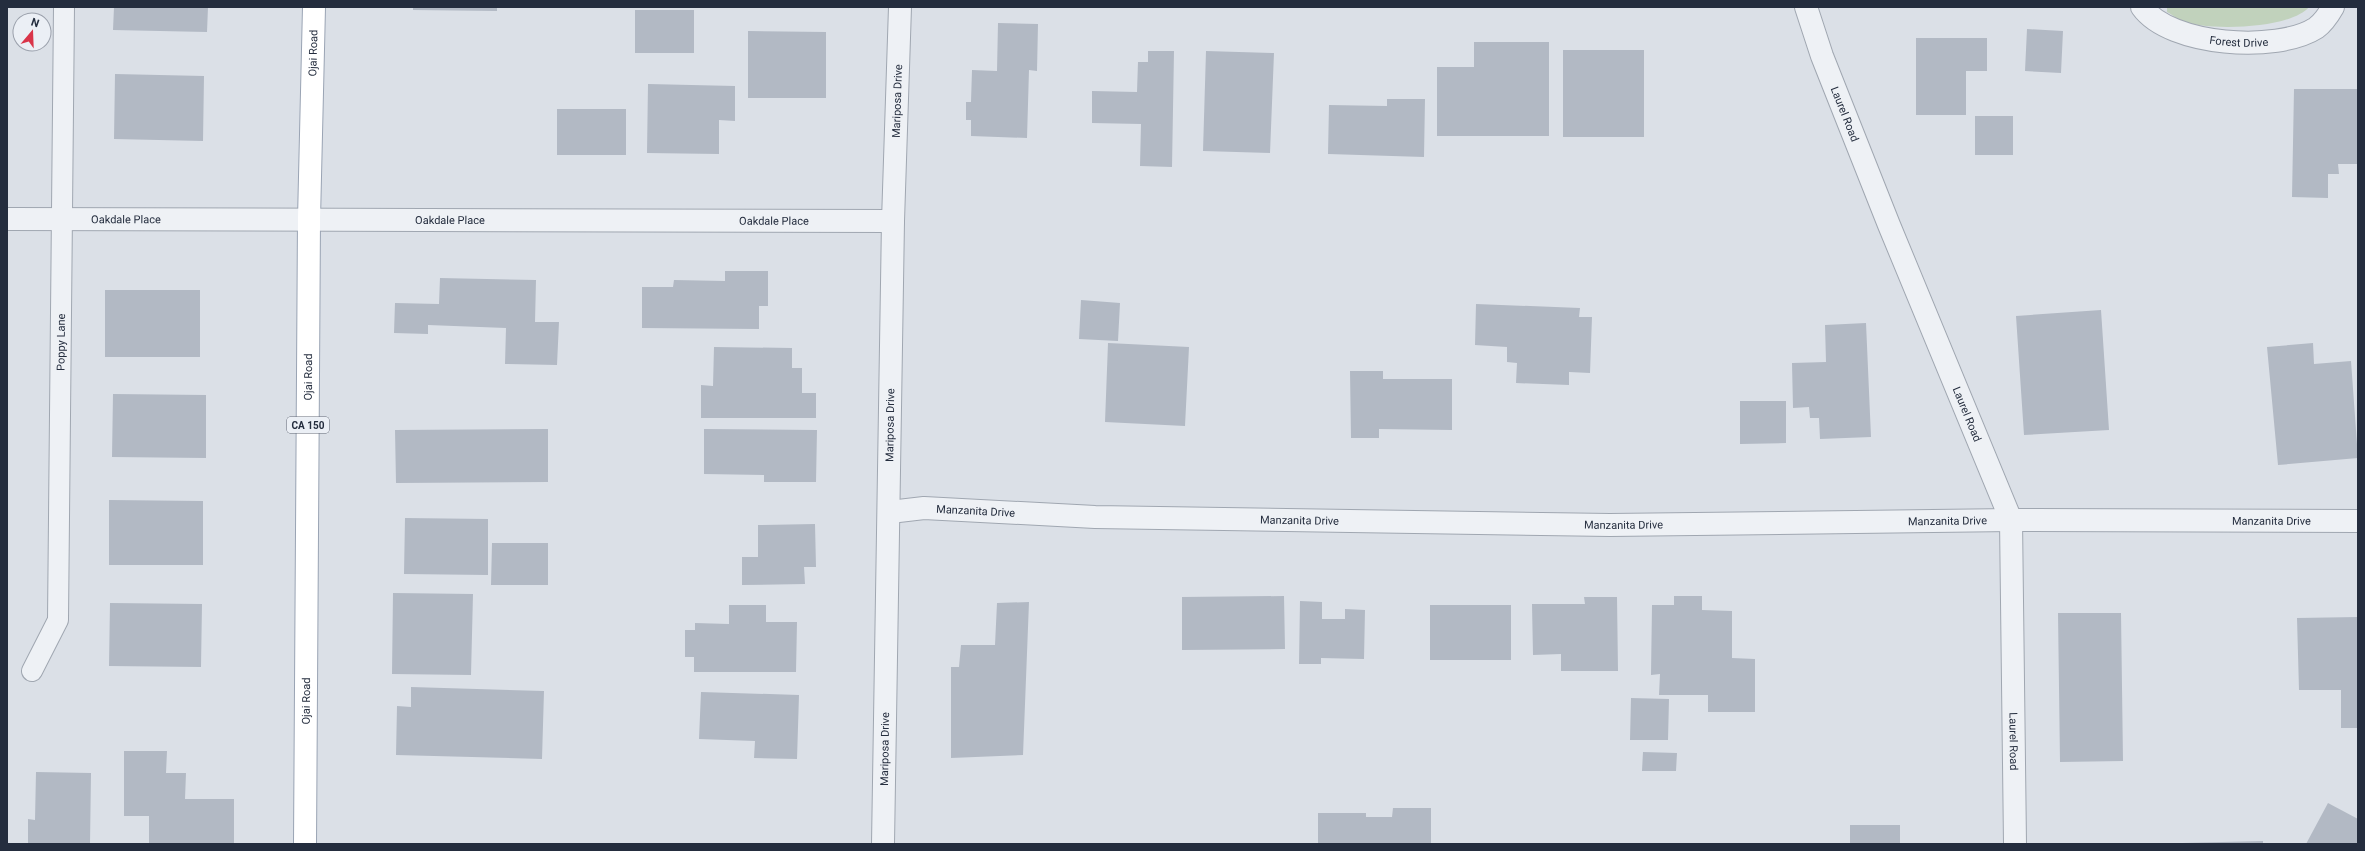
<svg xmlns="http://www.w3.org/2000/svg" width="2365" height="851" viewBox="0 0 2365 851" font-family="Roboto,sans-serif">
<rect width="100%" height="100%" fill="#dbe0e7"/>
<path fill="#c1d2bc" d="M 2167,7 L 2309,7 C 2291,29 2205,32 2180,20 C 2176,18 2171,14 2167,12 Z"/>
<path fill="#b2b9c4" d="M 114,7 L 208,7 L 207,32 L 113,30 Z
M 413,7 L 497,7 L 497,11 L 413,10 Z
M 635,10 L 694,10 L 694,53 L 635,53 Z
M 998,23 L 1038,24 L 1037,71 L 1029,70 L 1027,138 L 971,136 L 971,120 L 966,120 L 966,102 L 971,102 L 972,70 L 997,71 Z
M 2027,29 L 2063,31 L 2061,73 L 2025,71 Z
M 748,31 L 826,32 L 826,98 L 748,98 Z
M 1916,38 L 1987,38 L 1987,71 L 1966,71 L 1966,115 L 1916,115 Z
M 1474,42 L 1549,42 L 1549,136 L 1437,136 L 1437,67 L 1474,67 Z
M 1563,50 L 1644,50 L 1644,137 L 1563,137 Z
M 1148,51 L 1174,51 L 1172,167 L 1140,166 L 1141,124 L 1092,123 L 1092,91 L 1137,92 L 1138,62 L 1148,62 Z
M 1206,51 L 1274,53 L 1270,153 L 1203,151 Z
M 115,74 L 204,76 L 203,141 L 114,139 Z
M 648,84 L 735,86 L 735,121 L 719,120 L 719,154 L 647,153 Z
M 2294,89 L 2358,89 L 2358,164 L 2338,164 L 2339,174 L 2328,174 L 2328,198 L 2292,197 Z
M 1387,99 L 1425,99 L 1424,157 L 1328,154 L 1329,105 L 1387,106 Z
M 557,109 L 626,109 L 626,155 L 557,155 Z
M 1975,116 L 2013,116 L 2013,155 L 1975,155 Z
M 725,271 L 768,271 L 768,306 L 759,306 L 759,329 L 642,328 L 642,287 L 673,287 L 674,280 L 725,281 Z
M 440,278 L 536,280 L 535,322 L 559,322 L 557,365 L 505,364 L 506,328 L 428,325 L 428,334 L 394,333 L 395,303 L 439,304 Z
M 105,290 L 200,290 L 200,357 L 105,357 Z
M 1081,300 L 1120,303 L 1118,341 L 1079,339 Z
M 1476,304 L 1580,308 L 1579,317 L 1592,317 L 1590,373 L 1569,372 L 1569,385 L 1516,383 L 1517,363 L 1507,362 L 1507,347 L 1475,345 Z
M 2101,310 L 2109,430 L 2024,435 L 2016,316 Z
M 1866,323 L 1871,437 L 1820,439 L 1819,418 L 1810,418 L 1809,407 L 1793,408 L 1792,363 L 1826,362 L 1825,325 Z
M 1108,343 L 1189,347 L 1185,426 L 1105,422 Z
M 2313,343 L 2314,364 L 2351,361 L 2358,458 L 2278,465 L 2267,347 Z
M 714,347 L 792,348 L 792,368 L 802,368 L 802,393 L 816,393 L 816,418 L 701,418 L 701,385 L 713,386 Z
M 1350,371 L 1383,371 L 1383,379 L 1452,379 L 1452,430 L 1379,429 L 1379,438 L 1351,438 Z
M 113,394 L 206,395 L 206,458 L 112,457 Z
M 1740,401 L 1786,401 L 1786,443 L 1740,444 Z
M 548,429 L 548,482 L 396,483 L 395,430 Z
M 704,429 L 817,430 L 816,482 L 764,482 L 764,475 L 704,474 Z
M 109,500 L 203,501 L 203,565 L 109,565 Z
M 405,518 L 488,519 L 488,575 L 404,574 Z
M 815,524 L 816,567 L 804,567 L 805,584 L 742,585 L 742,557 L 758,557 L 758,525 Z
M 492,543 L 548,543 L 548,585 L 491,585 Z
M 393,593 L 473,594 L 471,675 L 392,674 Z
M 1284,596 L 1285,649 L 1182,650 L 1182,597 Z
M 1674,596 L 1702,596 L 1702,610 L 1732,611 L 1732,658 L 1755,659 L 1755,712 L 1708,712 L 1708,695 L 1659,695 L 1660,674 L 1651,675 L 1652,605 L 1674,605 Z
M 1584,597 L 1617,597 L 1618,671 L 1561,671 L 1561,654 L 1533,655 L 1532,604 L 1585,604 Z
M 1300,601 L 1322,602 L 1322,619 L 1345,619 L 1345,609 L 1365,610 L 1364,659 L 1321,658 L 1321,664 L 1299,664 Z
M 1029,602 L 1023,755 L 951,758 L 951,667 L 959,667 L 961,645 L 995,645 L 997,603 Z
M 110,603 L 202,604 L 201,667 L 109,666 Z
M 729,605 L 766,605 L 766,622 L 797,622 L 796,672 L 694,672 L 694,657 L 685,657 L 685,630 L 695,630 L 695,623 L 729,624 Z
M 1430,605 L 1511,605 L 1511,660 L 1430,660 Z
M 2058,613 L 2121,613 L 2123,761 L 2060,762 Z
M 2358,617 L 2358,728 L 2341,728 L 2341,690 L 2299,690 L 2297,618 Z
M 411,687 L 544,691 L 542,759 L 396,755 L 397,706 L 411,707 Z
M 701,692 L 799,695 L 797,759 L 754,758 L 755,741 L 699,739 Z
M 1631,698 L 1669,699 L 1668,740 L 1630,740 Z
M 124,751 L 167,751 L 166,773 L 186,773 L 185,799 L 234,799 L 234,844 L 149,844 L 149,816 L 124,816 Z
M 1643,752 L 1677,753 L 1676,771 L 1642,771 Z
M 36,772 L 91,773 L 90,844 L 28,844 L 28,819 L 35,820 Z
M 2328,803 L 2358,819 L 2358,844 L 2306,844 Z
M 1393,808 L 1431,808 L 1431,844 L 1318,844 L 1318,813 L 1366,813 L 1366,817 L 1392,817 Z
M 1850,825 L 1900,825 L 1900,844 L 1850,844 Z
M 2263,841 L 2263,844 L 2182,844 L 2182,843 Z"/>
<g fill="none" stroke-linecap="round" stroke-linejoin="round">
<defs>
<g id="service">
<path id="s1" d="M 32,671 L 58,620 L 64,7"/>
</g>
<g id="minor">
<path id="s2" d="M 1806,7 L 1822,56 L 1889,225 L 2011,520 L 2015,844"/>
<path id="s3" d="M 2142,7 C 2170,46 2277,53 2316,28 C 2323,23 2329,14 2333,7"/>
<path id="s4" d="M 7,219 L 893,221"/>
<path id="s5" d="M 890,512 L 924,508 L 1095,517 L 1610,525 L 2011,520 L 2358,521"/>
<path id="s6" d="M 883,844 L 893,221 L 900,7"/>
</g>
<g id="primary">
<path id="s7" d="M 305,844 L 309,219 L 314,7"/>
</g>
</defs>
<use href="#service" stroke="#a0a7b1" stroke-width="22"/>
<use href="#minor" stroke="#a0a7b1" stroke-width="24"/>
<use href="#primary" stroke="#9aa4b4" stroke-width="24"/>
<use href="#service" stroke="#eef1f5" stroke-width="20"/>
<use href="#minor" stroke="#eef1f5" stroke-width="22"/>
<use href="#primary" stroke="#fff" stroke-width="22"/>
</g>
<g text-anchor="middle" dominant-baseline="central" stroke-width="3" stroke-linejoin="round" paint-order="stroke">
<rect fill="#ebeff5" stroke="#606775" stroke-width="1" x="287" y="417" width="42" height="16" rx="3"/>
<g font-size="10" font-weight="bold" fill="#242d3e">
<text x="308" y="425">CA 150</text>
</g>
<g font-size="11" fill="#242d3e" stroke="#ebeff5">
<text stroke="none"><textPath href="#s3" startOffset="106">Forest Drive</textPath></text>
<text stroke="none"><textPath href="#s7" startOffset="791">Ojai Road</textPath></text>
<text stroke="none"><textPath href="#s6" startOffset="743">Mariposa Drive</textPath></text>
<text stroke="none"><textPath href="#s2" startOffset="114">Laurel Road</textPath></text>
<text stroke="none"><textPath href="#s4" startOffset="119">Oakdale Place</textPath></text>
<text stroke="none"><textPath href="#s4" startOffset="443">Oakdale Place</textPath></text>
<text stroke="none"><textPath href="#s4" startOffset="767">Oakdale Place</textPath></text>
<text stroke="none"><textPath href="#s1" startOffset="335">Poppy Lane</textPath></text>
<text stroke="none"><textPath href="#s7" startOffset="467">Ojai Road</textPath></text>
<text stroke="none"><textPath href="#s2" startOffset="438">Laurel Road</textPath></text>
<text stroke="none"><textPath href="#s6" startOffset="419">Mariposa Drive</textPath></text>
<text stroke="none"><textPath href="#s5" startOffset="86">Manzanita Drive</textPath></text>
<text stroke="none"><textPath href="#s5" startOffset="410">Manzanita Drive</textPath></text>
<text stroke="none"><textPath href="#s5" startOffset="1058">Manzanita Drive</textPath></text>
<text stroke="none"><textPath href="#s5" startOffset="1382">Manzanita Drive</textPath></text>
<text stroke="none"><textPath href="#s5" startOffset="734">Manzanita Drive</textPath></text>
<text stroke="none"><textPath href="#s7" startOffset="143">Ojai Road</textPath></text>
<text stroke="none"><textPath href="#s2" startOffset="774">Laurel Road</textPath></text>
<text stroke="none"><textPath href="#s6" startOffset="95">Mariposa Drive</textPath></text>
</g>
</g>
<rect width="2365" height="851" fill="none" stroke="#242d3e" stroke-width="16"/>
<g transform="translate(32 32) rotate(19)"><circle r="19" fill="#ebeff5" stroke="#9ba1ac"/>
<path d="M0-3L7 15L0 10L-7 15Z" fill="#d93449"/>
<text y="-6" font-size="11" font-weight="bold" text-anchor="middle" fill="#242d3e">N</text>
</g>
</svg>
